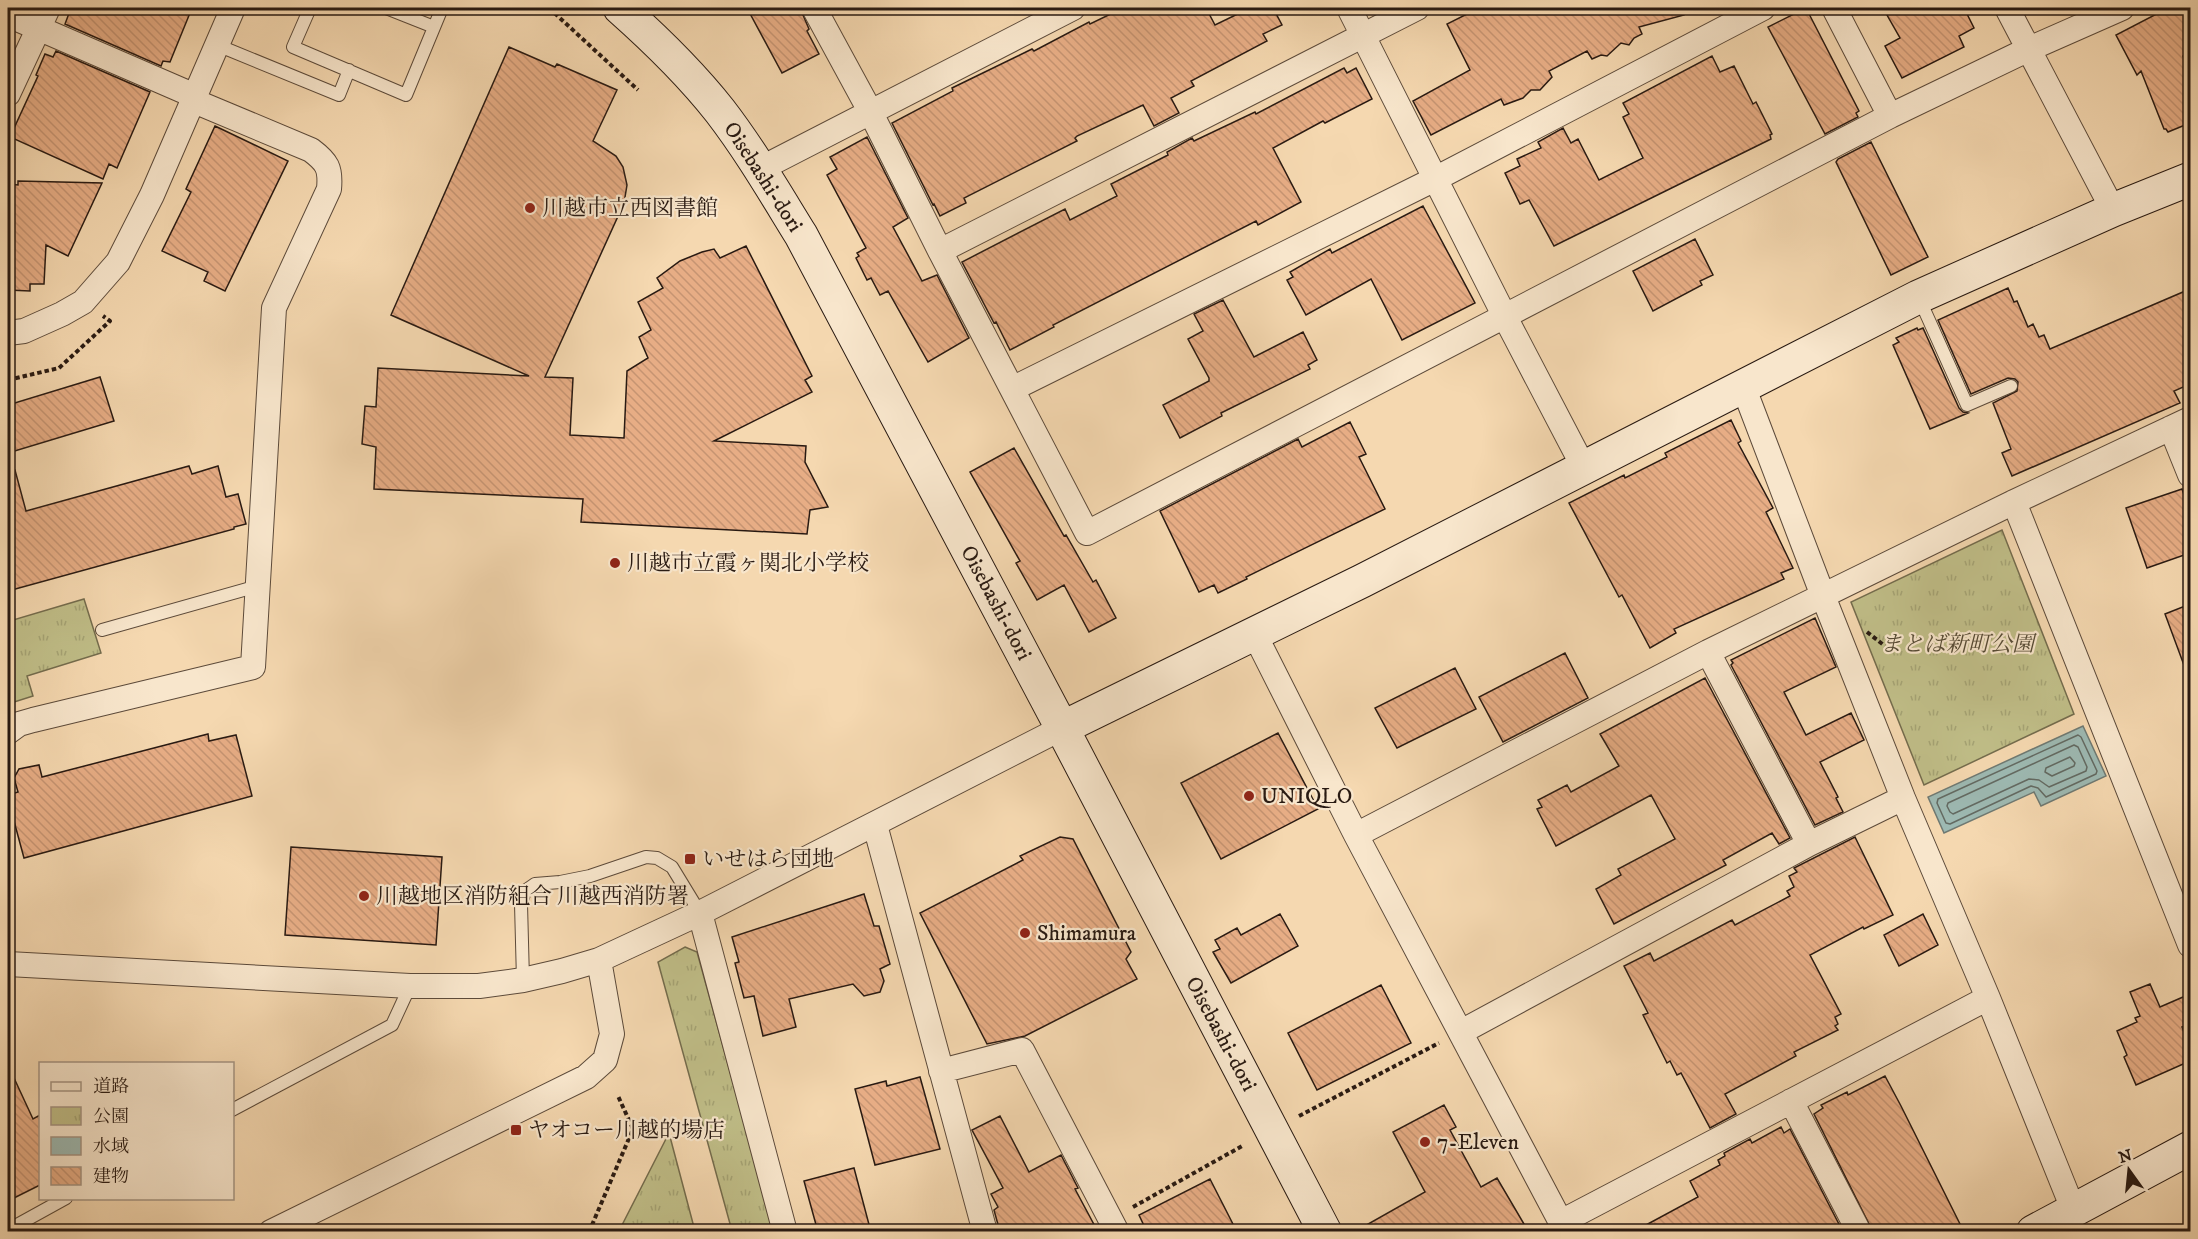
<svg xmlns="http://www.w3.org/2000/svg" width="2198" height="1239" viewBox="0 0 2198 1239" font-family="'IM FELL DW Pica','Noto Serif JP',serif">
<defs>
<pattern id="park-tufts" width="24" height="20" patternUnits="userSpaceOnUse" patternTransform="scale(1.5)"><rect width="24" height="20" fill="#c0be88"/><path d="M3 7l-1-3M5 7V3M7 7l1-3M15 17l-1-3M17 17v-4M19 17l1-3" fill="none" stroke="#a5a374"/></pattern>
<pattern id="building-back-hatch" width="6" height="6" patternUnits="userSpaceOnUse" patternTransform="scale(1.5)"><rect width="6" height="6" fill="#e7ad85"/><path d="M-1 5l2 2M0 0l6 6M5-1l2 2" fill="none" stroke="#c69472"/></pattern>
</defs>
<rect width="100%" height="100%" fill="#f5d8b0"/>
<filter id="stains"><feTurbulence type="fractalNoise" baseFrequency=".00333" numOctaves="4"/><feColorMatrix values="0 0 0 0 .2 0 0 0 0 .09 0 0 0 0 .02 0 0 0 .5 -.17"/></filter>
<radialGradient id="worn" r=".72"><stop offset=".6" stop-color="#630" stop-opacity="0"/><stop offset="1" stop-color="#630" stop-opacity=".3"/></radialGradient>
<path fill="url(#park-tufts)" stroke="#746c4d" stroke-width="1.5" d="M 2002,530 L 2074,714 L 1924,785 L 1851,602 Z
M 84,599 L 101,653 L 27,676 L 33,696 L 8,704 L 8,619 L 10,621 Z
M 685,947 L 697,952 L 774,1231 L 732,1231 L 658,962 Z
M 669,1133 L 695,1231 L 619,1231 Z"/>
<path fill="#9db9b2" stroke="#6f7972" stroke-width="1.5" d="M 2083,726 L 2106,776 L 2041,806 L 2034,792 L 1944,833 L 1928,797 Z"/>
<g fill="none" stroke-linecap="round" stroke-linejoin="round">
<path stroke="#636a62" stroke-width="1.5" d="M 2078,735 L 2081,737 L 2097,771 L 2096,774 L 2046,797 L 2038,788 L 2031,786 L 1950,824 L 1946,823 L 1937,803 L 1938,799 Z
M 2074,745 L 2078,747 L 2087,767 L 2086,771 L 2049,787 L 2039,780 L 2029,779 L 1953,814 L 1950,812 L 1947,806 L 1948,803 Z
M 2070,757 L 2075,763 L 2074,766 L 2052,776 L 2045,772 L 2046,768 Z"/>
</g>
<path fill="url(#building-back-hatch)" stroke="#291a12" stroke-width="1.5" d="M 71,8 L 192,8 L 170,62 L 163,61 L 161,66 L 65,24 Z
M 747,8 L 800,8 L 809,29 L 807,31 L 819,54 L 782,73 Z
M 1123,8 L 1206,8 L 1215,25 L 1250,8 L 1273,8 L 1282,25 L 1263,34 L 1267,41 L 1191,81 L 1194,86 L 1171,98 L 1179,113 L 1154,126 L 1143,105 L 1077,136 L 1075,138 L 1077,141 L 964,198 L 966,203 L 940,216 L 934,204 L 933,205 L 892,123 L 953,91 L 952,88 L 1032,49 L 1034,51 L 1089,22 L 1090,24 Z
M 1479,8 L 1683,8 L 1684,15 L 1639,27 L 1642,34 L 1634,38 L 1629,45 L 1621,43 L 1607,56 L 1601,55 L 1592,59 L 1587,51 L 1549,71 L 1552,77 L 1540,90 L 1531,90 L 1523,98 L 1504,105 L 1501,99 L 1431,135 L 1413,101 L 1470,70 L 1447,24 Z
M 1806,8 L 1859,111 L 1856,113 L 1858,117 L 1825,134 L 1768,27 Z
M 1883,8 L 1964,8 L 1974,28 L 1959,36 L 1964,47 L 1902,78 L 1885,46 L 1900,38 Z
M 2168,8 L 2190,8 L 2190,52 L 2183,56 L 2190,75 L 2190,123 L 2168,132 L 2166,129 L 2164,129 L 2141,71 L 2137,75 L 2116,35 Z
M 509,47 L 555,67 L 557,64 L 617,90 L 593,141 L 616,156 L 623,167 L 627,185 L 624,203 L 545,377 L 573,378 L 570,435 L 624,438 L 627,371 L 648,358 L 639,337 L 651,330 L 638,302 L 663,288 L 657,278 L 680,261 L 702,252 L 714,249 L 720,258 L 746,246 L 812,376 L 805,380 L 812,392 L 714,441 L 806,446 L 805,462 L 828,507 L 810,510 L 807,534 L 581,522 L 583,499 L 374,489 L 376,447 L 362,444 L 365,406 L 376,407 L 378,368 L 529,376 L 391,315 Z
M 56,51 L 150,92 L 117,168 L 109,164 L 103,179 L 10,137 L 38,76 L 36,75 L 45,54 L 53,57 Z
M 1712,56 L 1720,72 L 1734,66 L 1753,104 L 1756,102 L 1772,134 L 1770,135 L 1771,139 L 1554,246 L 1529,200 L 1520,204 L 1505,173 L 1520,166 L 1517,159 L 1541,148 L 1538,142 L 1563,128 L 1571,143 L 1578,139 L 1599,180 L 1643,158 L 1623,117 L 1629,114 L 1623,103 Z
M 1344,68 L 1347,73 L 1356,68 L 1372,99 L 1325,123 L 1323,121 L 1273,148 L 1301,202 L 1258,225 L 1256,221 L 1053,325 L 1054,327 L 1010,350 L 996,322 L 994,323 L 962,262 L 1065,209 L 1070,220 L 1117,196 L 1111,184 L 1168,155 L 1167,152 L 1192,138 L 1194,141 L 1255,112 L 1256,114 Z
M 215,126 L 288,161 L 225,291 L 204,281 L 208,272 L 162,251 L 191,192 L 186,189 Z
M 867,137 L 908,218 L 893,227 L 922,281 L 937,275 L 969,338 L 928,362 L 888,291 L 880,295 L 871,278 L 867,280 L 856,258 L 859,256 L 857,253 L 866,248 L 827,175 L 837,169 L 830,157 Z
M 1871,142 L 1928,257 L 1891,275 L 1836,162 L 1838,159 Z
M 18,181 L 102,183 L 68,256 L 46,245 L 44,284 L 30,284 L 30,291 L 8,290 L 8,184 L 18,185 Z
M 1423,206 L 1475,303 L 1402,340 L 1371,279 L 1306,315 L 1287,280 L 1293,277 L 1290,272 L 1330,249 L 1332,253 Z
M 1695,239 L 1713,275 L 1700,281 L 1702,285 L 1653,311 L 1633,271 Z
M 2008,288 L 2014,302 L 2017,301 L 2028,327 L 2033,324 L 2039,337 L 2044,335 L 2050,349 L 2190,289 L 2190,384 L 2174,391 L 2180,403 L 2012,476 L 2002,453 L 2011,449 L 1993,403 L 2017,391 L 2018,382 L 2015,379 L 2008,378 L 1971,394 L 1938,320 Z
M 1223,300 L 1254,357 L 1303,332 L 1317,360 L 1308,365 L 1310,369 L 1221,413 L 1222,416 L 1180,438 L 1163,405 L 1209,381 L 1209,378 L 1188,339 L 1203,331 L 1194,314 Z
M 1917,328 L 1918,330 L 1923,328 L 1959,408 L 1963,412 L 1968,413 L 1930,429 L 1893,345 L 1899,342 L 1896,338 Z
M 100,377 L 114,421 L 8,453 L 8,405 Z
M 1731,420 L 1741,441 L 1738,443 L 1773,508 L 1766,512 L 1793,568 L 1781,573 L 1784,579 L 1674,629 L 1676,633 L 1650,648 L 1622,595 L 1619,597 L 1569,503 L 1624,475 L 1625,478 L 1667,457 L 1665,453 Z
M 1350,422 L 1366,454 L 1359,457 L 1385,509 L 1246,577 L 1247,579 L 1218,593 L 1214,585 L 1199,592 L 1160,511 L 1298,439 L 1302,447 Z
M 1014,448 L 1064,536 L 1066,535 L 1093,582 L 1096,580 L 1116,618 L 1089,632 L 1064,585 L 1037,600 L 1016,563 L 1020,561 L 970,472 Z
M 189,466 L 192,474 L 218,466 L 226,497 L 238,494 L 246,524 L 234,527 L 234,529 L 8,591 L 8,471 L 15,470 L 26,511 Z
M 2182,489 L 2190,512 L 2190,553 L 2147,568 L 2126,508 Z
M 2190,604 L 2190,675 L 2188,676 L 2165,614 Z
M 1815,618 L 1836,667 L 1784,692 L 1806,735 L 1851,713 L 1864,740 L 1820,762 L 1838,797 L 1836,798 L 1843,812 L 1815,825 L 1731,665 L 1733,663 L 1731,660 Z
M 1565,653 L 1588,698 L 1503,742 L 1479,697 Z
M 1455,668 L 1476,709 L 1397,748 L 1375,708 Z
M 1705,678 L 1790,838 L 1779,844 L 1772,833 L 1723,860 L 1726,865 L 1614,924 L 1596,889 L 1621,875 L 1618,869 L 1675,839 L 1651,795 L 1556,846 L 1537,809 L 1542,807 L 1538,800 L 1567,785 L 1571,792 L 1619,766 L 1600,734 Z
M 1278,733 L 1318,809 L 1221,859 L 1181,783 Z
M 208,734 L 209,741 L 236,735 L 252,796 L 24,858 L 8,799 L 8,795 L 18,792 L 14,778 L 19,769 L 39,765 L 42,777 Z
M 1060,837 L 1073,839 L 1131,952 L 1126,959 L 1137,979 L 1025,1036 L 987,1044 L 920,913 L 1023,860 L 1020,856 Z
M 1855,837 L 1893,915 L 1864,929 L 1863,927 L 1810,955 L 1841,1014 L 1835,1017 L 1838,1024 L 1835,1026 L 1838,1030 L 1794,1052 L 1796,1056 L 1725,1094 L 1736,1114 L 1710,1128 L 1681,1073 L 1677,1075 L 1670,1061 L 1667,1063 L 1643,1015 L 1648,1013 L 1624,966 L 1650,953 L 1654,961 L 1732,920 L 1735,925 L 1790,896 L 1787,891 L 1794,887 L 1789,876 L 1797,872 L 1794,868 Z
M 291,847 L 442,857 L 436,945 L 285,935 Z
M 864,894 L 874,926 L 879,926 L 890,964 L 880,969 L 884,981 L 880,992 L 864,996 L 853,984 L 789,999 L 796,1027 L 763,1036 L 754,996 L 744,998 L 735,963 L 739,962 L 732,937 Z
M 1280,914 L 1298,946 L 1231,983 L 1213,952 L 1220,949 L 1215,940 L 1237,928 L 1241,935 Z
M 1923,914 L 1938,945 L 1899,966 L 1884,935 Z
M 2150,984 L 2160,1007 L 2190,994 L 2190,1024 L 2182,1027 L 2190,1047 L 2190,1061 L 2136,1085 L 2124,1057 L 2127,1055 L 2117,1031 L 2137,1022 L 2135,1018 L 2140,1016 L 2130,992 Z
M 1381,985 L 1411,1043 L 1317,1090 L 1288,1033 Z
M 8,1065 L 33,1119 L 40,1115 L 40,1185 L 8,1201 Z
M 1885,1076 L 1901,1106 L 1964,1232 L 1873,1232 L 1814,1114 L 1823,1108 L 1821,1105 L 1847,1092 L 1848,1095 Z
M 920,1077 L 940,1149 L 875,1165 L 855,1089 L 886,1081 L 887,1086 Z
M 1444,1105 L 1456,1127 L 1450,1130 L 1481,1187 L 1497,1178 L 1524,1224 L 1510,1232 L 1354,1232 L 1425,1192 L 1393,1132 Z
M 1000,1116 L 1029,1172 L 1061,1155 L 1078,1188 L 1075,1189 L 1098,1232 L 1000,1232 L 994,1210 L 998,1207 L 991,1194 L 1003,1188 L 972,1130 Z
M 1781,1127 L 1784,1133 L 1790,1129 L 1843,1232 L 1633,1232 L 1698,1197 L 1690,1181 L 1720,1165 L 1718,1160 L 1725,1156 L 1724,1153 L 1750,1139 L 1752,1143 Z
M 854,1168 L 871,1232 L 818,1232 L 804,1181 Z
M 1210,1179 L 1237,1232 L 1147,1232 L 1139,1215 Z"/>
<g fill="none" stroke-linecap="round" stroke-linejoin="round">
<defs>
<path id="lane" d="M 310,8 L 293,47 L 406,95 L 442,8
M 386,8 L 434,27
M 217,45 L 339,95 L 349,70
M 1919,298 L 1967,405 L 2011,386
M 102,630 L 258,586
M 523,980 L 521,904 L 525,891 L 535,884 L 560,882 L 590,876 L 646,857 L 657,858 L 672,867 L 700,913
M 232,1110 L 392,1025 L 410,986
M 8,1230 L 66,1198"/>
<path id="street" d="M 814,8 L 870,111 L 940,251 L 1087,533 L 1890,116 L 2029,49 L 2122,8
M 1349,8 L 1504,315 L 1584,468
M 1834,8 L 1890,116
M 2007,8 L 2113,210
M 8,15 L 195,96
M 8,94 L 48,8
M 760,169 L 1073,8
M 940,251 L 1417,8
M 8,333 L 24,331 L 62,314 L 83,302 L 118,262 L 152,195 L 233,8
M 1743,386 L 1823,596 L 1903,798 L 1988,998 L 2073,1209
M 1012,389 L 1435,179 L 1763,8
M 2171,428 L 2190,475
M 2014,502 L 2190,945
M 1254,633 L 1356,835 L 1566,1232
M 1708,652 L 1809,844
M 8,732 L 19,724 L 33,720 L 253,667 L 274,308 L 329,189 C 331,168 327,162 311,150 L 194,101
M 875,825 L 985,1232
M 1356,835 L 1708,652 L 2014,502 L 2190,419
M 700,913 L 785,1232
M 8,964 L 410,986 L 479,986 L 523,980 L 562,971 L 599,960 L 700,913 L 1062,728
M 1461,1032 L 1809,844 L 1903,798
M 941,1071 L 1022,1050 L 1117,1232
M 1791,1101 L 1859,1232
M 1561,1222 L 1988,998
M 271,1232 L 586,1077 L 605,1060 L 612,1034 L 599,960"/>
<path id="secondary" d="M 620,8 C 656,40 690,73 720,111 C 750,150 775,193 801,235 L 1062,728 L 1325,1232
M 1062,728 L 1362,581 L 1918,297 L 2113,210 L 2190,179
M 2033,1232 L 2190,1148"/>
</defs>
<use href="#lane" stroke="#5c4a3a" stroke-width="14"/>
<use href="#street" stroke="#5c4a3a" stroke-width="26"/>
<use href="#secondary" stroke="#291a12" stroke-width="35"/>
<path stroke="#291a12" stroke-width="4" stroke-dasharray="4.5 3" stroke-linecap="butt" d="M 549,8 L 638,90
M 8,380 L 59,368 L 110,321 L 103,316
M 1867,632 L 1885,646
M 1299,1116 L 1439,1043
M 1133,1207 L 1244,1145
M 589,1232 L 633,1129 L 618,1096"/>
<use href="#lane" stroke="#f8e6cc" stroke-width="12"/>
<use href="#street" stroke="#f8e6cc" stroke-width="24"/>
<use href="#secondary" stroke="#f8e6cc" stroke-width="33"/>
</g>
<g fill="#8f2418" stroke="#f8e6cc" stroke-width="2">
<circle cx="530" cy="208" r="6"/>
<circle cx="615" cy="563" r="6"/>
<circle cx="1249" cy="796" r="6"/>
<rect x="684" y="853" width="12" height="12" rx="3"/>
<circle cx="364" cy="896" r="6"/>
<circle cx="1025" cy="933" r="6"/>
<rect x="510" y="1124" width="12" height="12" rx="3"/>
<circle cx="1425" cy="1142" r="6"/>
</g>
<g text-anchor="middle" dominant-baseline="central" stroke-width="4.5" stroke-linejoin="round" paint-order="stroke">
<g font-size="22" fill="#291a12" stroke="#f8e6cc">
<text transform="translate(763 177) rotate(57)">Oisebashi-dori</text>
<text transform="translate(996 603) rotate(62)">Oisebashi-dori</text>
<text transform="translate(1221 1034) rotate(62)">Oisebashi-dori</text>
</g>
<g font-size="22" fill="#291a12" stroke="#f8e6cc" text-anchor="start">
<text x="542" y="208">川越市立西図書館</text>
<text x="627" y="563">川越市立霞ヶ関北小学校</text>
<text x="1261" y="796">UNIQLO</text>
<text x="702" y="859">いせはら団地</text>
<text x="376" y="896">川越地区消防組合 川越西消防署</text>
<text x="1037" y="933">Shimamura</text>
<text x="528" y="1130">ヤオコー川越的場店</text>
<text x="1437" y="1142">7-Eleven</text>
</g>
<g font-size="22" font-style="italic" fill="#564b35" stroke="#f8e6cc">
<text x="1957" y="644">まとば新町公園</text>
</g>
</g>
<rect width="2198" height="1239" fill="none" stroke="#f5d8b0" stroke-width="30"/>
<rect x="9" y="9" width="2180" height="1221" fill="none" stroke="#291a12" stroke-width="3"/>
<rect x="15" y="15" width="2168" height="1209" fill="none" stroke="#291a12" stroke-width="1.5"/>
<rect x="39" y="1062" width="195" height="138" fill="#f8e6cc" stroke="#a59482" stroke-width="1.5"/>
<rect x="51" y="1082" width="30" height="9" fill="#f8e6cc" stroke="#a59482" stroke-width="1.5"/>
<text x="93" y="1092" font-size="18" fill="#291a12">道路</text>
<rect x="51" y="1107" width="30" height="18" fill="url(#park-tufts)" stroke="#a59482" stroke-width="1.5"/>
<text x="93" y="1122" font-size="18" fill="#291a12">公園</text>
<rect x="51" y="1137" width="30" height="18" fill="#9db9b2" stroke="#a59482" stroke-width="1.5"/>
<text x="93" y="1152" font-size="18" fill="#291a12">水域</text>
<rect x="51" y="1167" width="30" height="18" fill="url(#building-back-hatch)" stroke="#a59482" stroke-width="1.5"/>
<text x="93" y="1182" font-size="18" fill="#291a12">建物</text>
<g transform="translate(2129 1170) rotate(345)" stroke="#f8e6cc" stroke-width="4.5" paint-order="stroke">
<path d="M0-4.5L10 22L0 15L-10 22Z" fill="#291a12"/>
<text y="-9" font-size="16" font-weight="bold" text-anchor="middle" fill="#291a12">N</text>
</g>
<rect width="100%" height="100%" filter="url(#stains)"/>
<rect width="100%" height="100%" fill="url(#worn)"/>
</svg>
